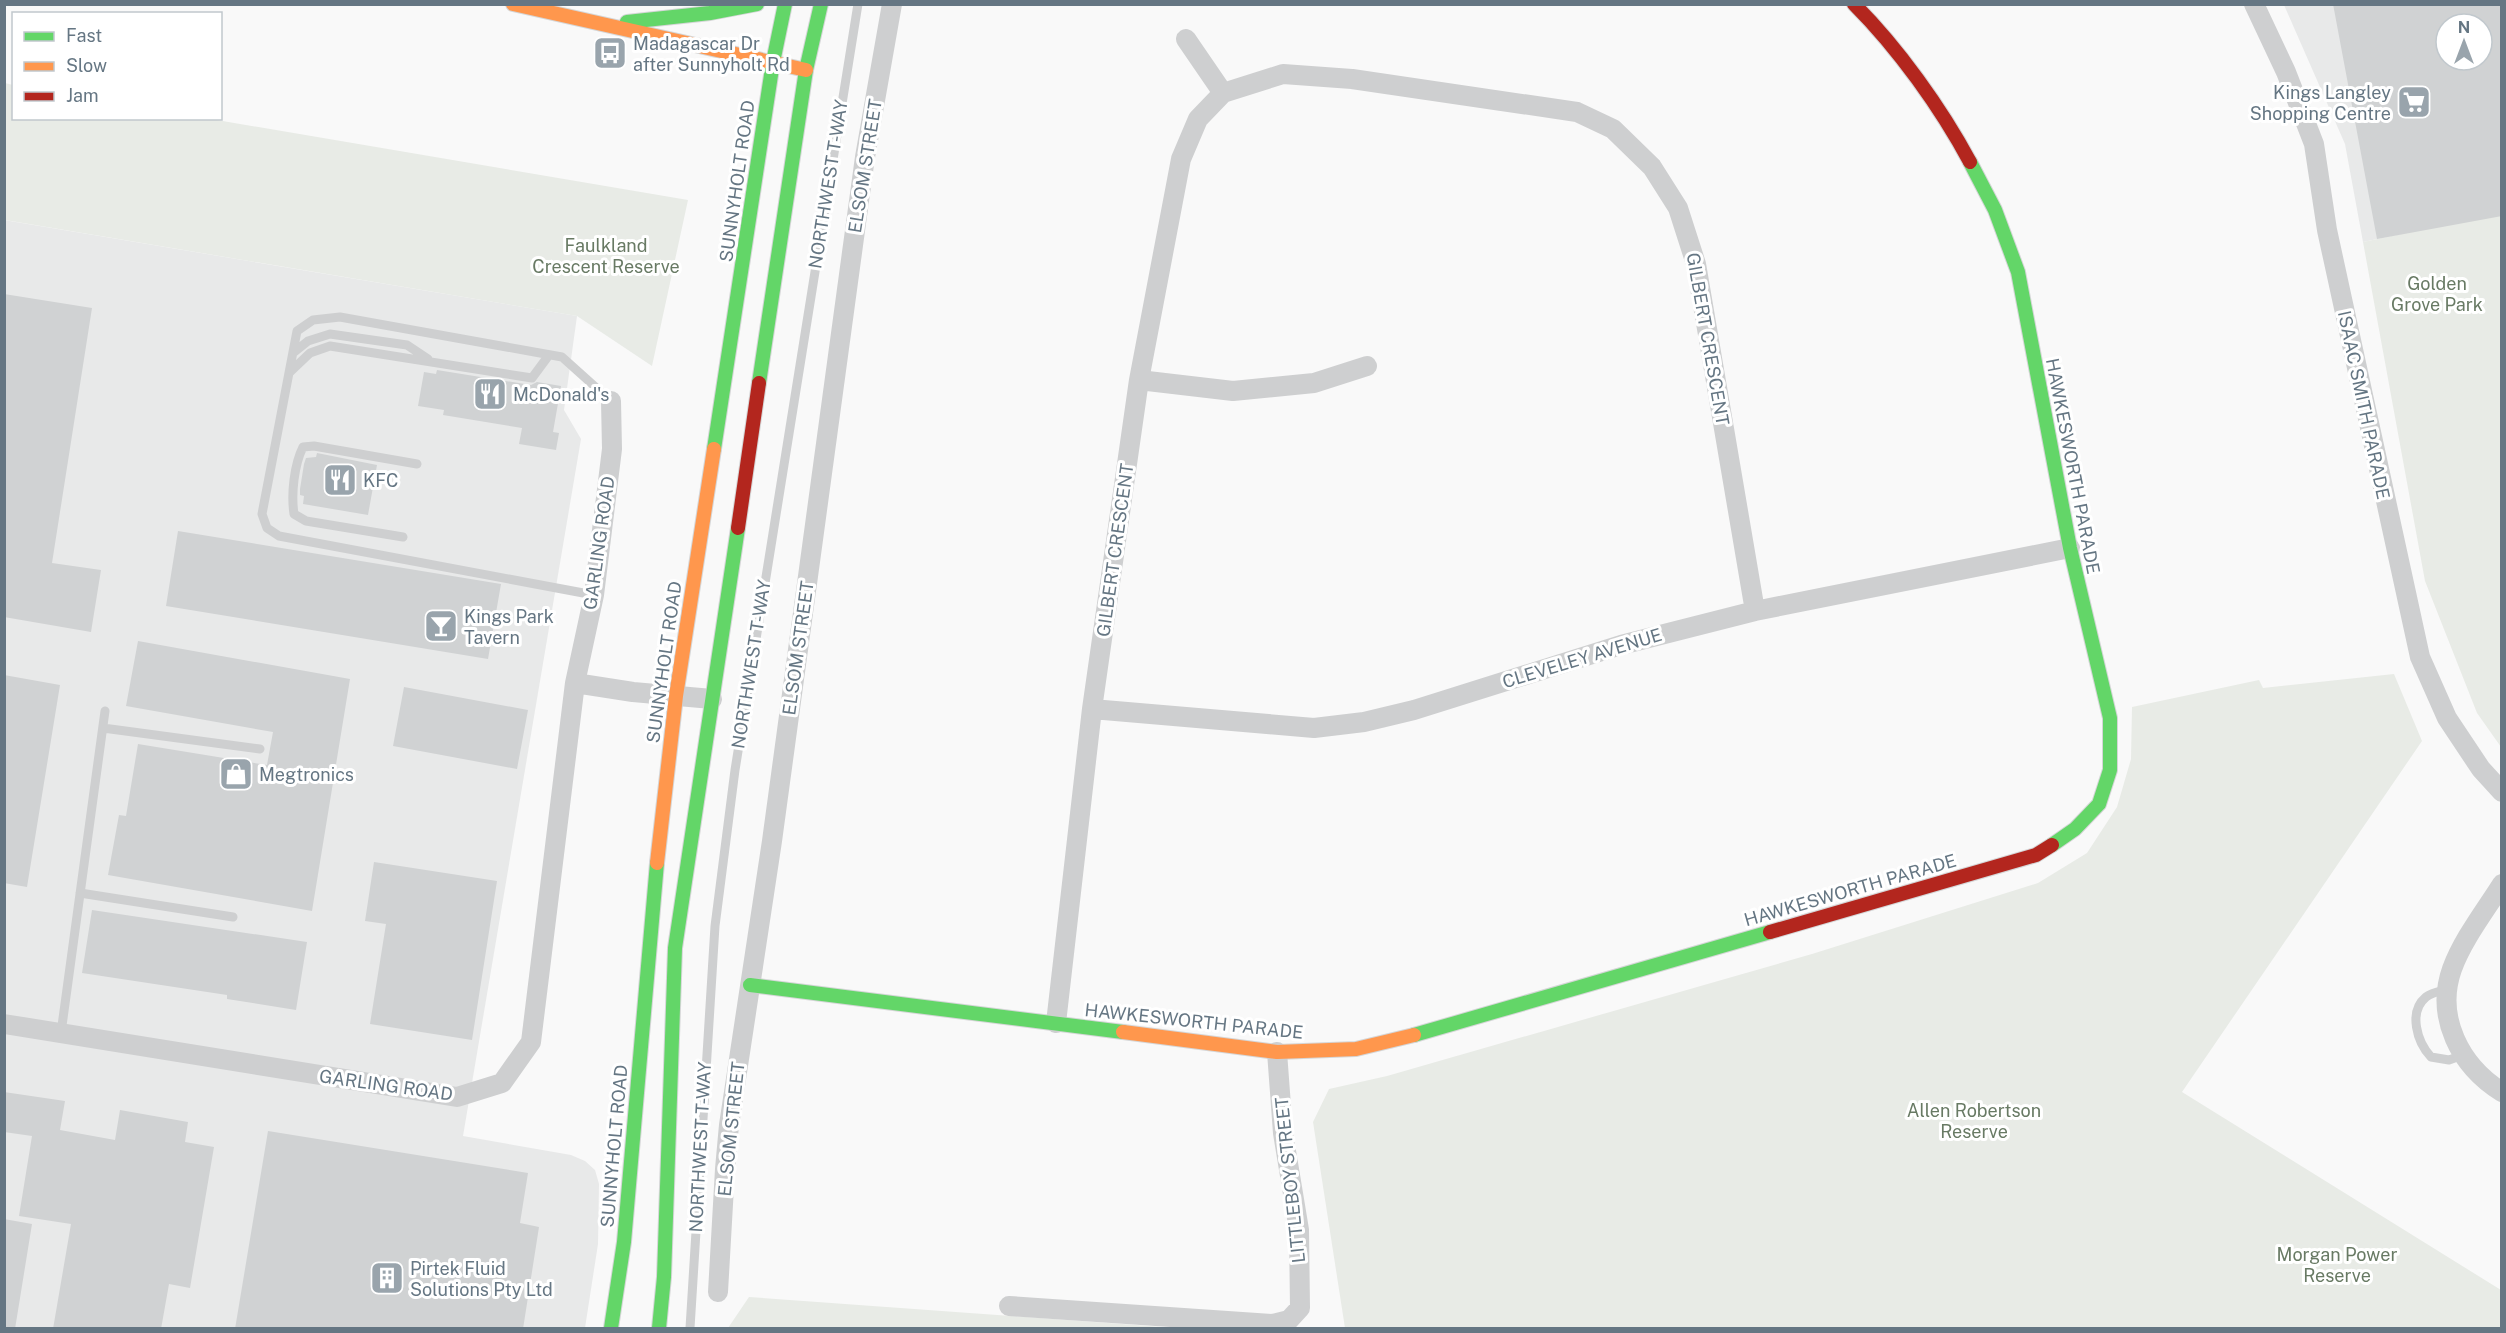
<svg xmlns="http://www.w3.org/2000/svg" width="2506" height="1333" viewBox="0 0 2506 1333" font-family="'Public Sans',sans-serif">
<rect width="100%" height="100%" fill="#f9f9f9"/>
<path fill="#e8e9e9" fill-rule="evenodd" d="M 2284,5 L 2501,5 L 2501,213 L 2363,242 L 2345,144 ZM 2446,24 L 2482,24 L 2482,60 L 2446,60 Z
M 4,220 L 577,316 L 564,410 L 581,439 L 463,1136 L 571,1155 L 585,1161 L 595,1170 L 599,1184 L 598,1244 L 585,1328 L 5,1328 Z"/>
<path fill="#e8ebe6" d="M 5,83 L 13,85 L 14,118 L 211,119 L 688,200 L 652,366 L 577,316 L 5,220 Z
M 2501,213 L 2501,747 L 2477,713 L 2425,581 L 2363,242 Z
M 2394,674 L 2422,741 L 2182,1092 L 2501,1290 L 2501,1328 L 1345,1328 L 1313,1122 L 1329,1089 L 1387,1076 L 1812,954 L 2038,883 L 2087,853 L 2117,807 L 2131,759 L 2132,707 L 2259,680 L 2263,688 Z
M 749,1297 L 1177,1328 L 728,1328 Z"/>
<path fill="#d0d2d3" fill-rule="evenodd" d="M 2333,4 L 2502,4 L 2502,216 L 2377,239 ZM 2446,24 L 2482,24 L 2482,60 L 2446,60 Z
M 4,294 L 92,308 L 52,563 L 101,570 L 91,632 L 4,617 Z
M 437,370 L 531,385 L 537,382 L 561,386 L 553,432 L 559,433 L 556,450 L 519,444 L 522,428 L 443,415 L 444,410 L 418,406 L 424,372 L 436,374 Z
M 317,453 L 377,465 L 368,515 L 303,504 L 304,496 L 300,495 L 300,489 L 304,464 L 306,458 L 316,457 Z
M 178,531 L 501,584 L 488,659 L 166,606 Z
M 138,641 L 350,679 L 312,911 L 108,875 L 119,815 L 126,816 L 138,744 L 267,765 L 273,732 L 126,706 Z
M 4,675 L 60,685 L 27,887 L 4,883 Z
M 404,687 L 528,710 L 517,769 L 393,746 Z
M 374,862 L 497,881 L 472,1040 L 370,1024 L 386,924 L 365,921 Z
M 92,910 L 307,942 L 296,1010 L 227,999 L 227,995 L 82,973 Z
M 4,1092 L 65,1101 L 60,1130 L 115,1140 L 120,1110 L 188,1122 L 185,1142 L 214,1147 L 190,1288 L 169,1284 L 161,1329 L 53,1329 L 71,1224 L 19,1216 L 32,1136 L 4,1132 Z
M 268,1131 L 528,1173 L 520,1223 L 539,1227 L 523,1329 L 235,1329 Z
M 4,1219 L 32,1224 L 15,1329 L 4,1328 Z"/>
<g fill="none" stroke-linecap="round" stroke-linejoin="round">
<defs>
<path id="fast" d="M 627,22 L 710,13 L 757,4
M 1970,162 L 1995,210 L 2018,272 L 2070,548 L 2110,718 L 2110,770 L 2099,804 L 2075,829 L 2052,845
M 759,383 L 806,70 L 821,4
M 714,449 L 773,62 L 785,4
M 750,985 L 1123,1032
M 1414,1035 L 1770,932
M 611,1328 L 624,1242 L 657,863
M 659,1328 L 664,1277 L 675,948 L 738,528"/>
<path id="slow" d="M 513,4 L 806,70
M 657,863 L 676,696 L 714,449
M 1123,1032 L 1277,1052 L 1356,1049 L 1414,1035"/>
<path id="jam" d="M 1854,4 C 1898,48 1941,108 1970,162
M 738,528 L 759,383
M 1770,932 L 2036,855 L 2052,845"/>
</defs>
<use href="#fast" stroke="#d5d6d7" stroke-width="16"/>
<use href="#slow" stroke="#d5d6d7" stroke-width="16"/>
<use href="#jam" stroke="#d5d6d7" stroke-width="16"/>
<path stroke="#cecfd0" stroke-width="9" d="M 293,353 L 308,341 L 330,334 L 407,345 L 428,359
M 290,372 L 310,353 L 330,346 L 532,378 L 549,355
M 403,537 L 306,521 L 294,514 C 291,494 294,465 303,447 L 314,446 L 417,464
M 594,595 L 279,536 L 267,528 L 262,514 L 297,331 L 313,320 L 340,317 L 562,357 L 611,401
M 103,728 L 260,749
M 80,893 L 233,917
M 2449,989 C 2442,991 2432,992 2426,997 C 2408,1012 2417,1042 2431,1057 L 2449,1060 L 2463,1055
M 61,1033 L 105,711
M 690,1328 L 715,926 L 735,770 L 858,4"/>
<path stroke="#cecfd0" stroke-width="20" d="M 2254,4 L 2286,72 L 2314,144 L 2327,230 L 2420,657 L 2447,718 L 2481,769 L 2502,792
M 1186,39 L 1223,93
M 1139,380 L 1233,391 L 1314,383 L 1367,366
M 575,683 L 633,692 L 712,699
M 1092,709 L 1314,728 L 1364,722 L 1414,710 L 1621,645 L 1755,611 L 2070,548
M 2502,884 C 2485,911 2463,939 2452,969 C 2435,1017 2460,1066 2502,1092
M 1056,1023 L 1092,709 L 1139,380 L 1181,159 L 1198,119 L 1223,93 L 1283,74 L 1352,79 L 1577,112 L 1613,129 L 1652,167 L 1678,208 L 1696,264 L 1755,611
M 4,1024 L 457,1097 L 502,1083 L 531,1042 L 575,683 L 594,595 L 612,449 L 611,401
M 718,1292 L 725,1169 L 729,1125 L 772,841 L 865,157 L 892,4
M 1009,1306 L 1273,1324 L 1289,1320 L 1300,1308 L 1299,1230 L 1283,1133 L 1277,1052"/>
<use href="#fast" stroke="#63d668" stroke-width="14"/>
<use href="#slow" stroke="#ff974d" stroke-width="14"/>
<use href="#jam" stroke="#b3261e" stroke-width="14"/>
</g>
<defs>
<symbol id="bus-square" viewBox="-11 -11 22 22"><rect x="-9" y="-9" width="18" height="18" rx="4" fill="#99a4ac" stroke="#fff"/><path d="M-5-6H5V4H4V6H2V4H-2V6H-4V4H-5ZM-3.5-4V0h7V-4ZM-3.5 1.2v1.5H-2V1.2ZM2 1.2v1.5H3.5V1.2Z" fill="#fff"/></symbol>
<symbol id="supermarket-square" viewBox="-11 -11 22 22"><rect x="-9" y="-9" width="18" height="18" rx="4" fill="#99a4ac" stroke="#fff"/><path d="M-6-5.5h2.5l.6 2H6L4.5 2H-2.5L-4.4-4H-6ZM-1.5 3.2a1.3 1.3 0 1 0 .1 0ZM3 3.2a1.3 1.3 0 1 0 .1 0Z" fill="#fff"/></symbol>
<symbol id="restaurant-square" viewBox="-11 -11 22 22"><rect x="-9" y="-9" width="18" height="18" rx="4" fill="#99a4ac" stroke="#fff"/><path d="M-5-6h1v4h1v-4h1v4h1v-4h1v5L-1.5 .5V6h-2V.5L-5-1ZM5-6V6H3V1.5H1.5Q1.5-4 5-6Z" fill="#fff"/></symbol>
<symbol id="bar-square" viewBox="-11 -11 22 22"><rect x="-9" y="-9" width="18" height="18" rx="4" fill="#99a4ac" stroke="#fff"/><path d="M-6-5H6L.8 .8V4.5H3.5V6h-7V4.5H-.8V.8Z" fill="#fff"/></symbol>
<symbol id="shop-square" viewBox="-11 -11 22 22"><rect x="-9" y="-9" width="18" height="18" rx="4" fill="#99a4ac" stroke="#fff"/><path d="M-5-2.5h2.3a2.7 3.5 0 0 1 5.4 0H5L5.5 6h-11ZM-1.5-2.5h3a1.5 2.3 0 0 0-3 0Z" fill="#fff"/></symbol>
<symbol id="building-square" viewBox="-11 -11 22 22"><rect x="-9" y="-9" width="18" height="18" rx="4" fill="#99a4ac" stroke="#fff"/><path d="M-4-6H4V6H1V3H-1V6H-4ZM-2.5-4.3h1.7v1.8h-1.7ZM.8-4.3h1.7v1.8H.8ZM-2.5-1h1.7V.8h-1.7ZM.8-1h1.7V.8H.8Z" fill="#fff"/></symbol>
</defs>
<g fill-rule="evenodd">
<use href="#bus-square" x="591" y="34" width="38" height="38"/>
<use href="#supermarket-square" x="2395" y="83" width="38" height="38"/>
<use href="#restaurant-square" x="471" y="375" width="38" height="38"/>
<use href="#restaurant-square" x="321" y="461" width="38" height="38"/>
<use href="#bar-square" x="422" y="607" width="38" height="38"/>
<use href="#shop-square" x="217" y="755" width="38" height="38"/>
<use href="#building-square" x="368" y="1259" width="38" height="38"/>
</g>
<g text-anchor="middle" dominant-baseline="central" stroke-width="6" stroke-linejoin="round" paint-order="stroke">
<g font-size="18" fill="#657683" stroke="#fff" text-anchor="start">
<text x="633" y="43">Madagascar Dr<tspan x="633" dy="21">after Sunnyholt Rd</tspan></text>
<text x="2391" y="92" text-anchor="end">Kings Langley<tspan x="2391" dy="21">Shopping Centre</tspan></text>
<text x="513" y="394">McDonald's</text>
<text x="363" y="480">KFC</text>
<text x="464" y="616">Kings Park<tspan x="464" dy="21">Tavern</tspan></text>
<text x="259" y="774">Megtronics</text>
<text x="410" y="1268">Pirtek Fluid<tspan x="410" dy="21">Solutions Pty Ltd</tspan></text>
</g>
<g font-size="18" fill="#657683" stroke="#fff">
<text transform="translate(865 166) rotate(-81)">ELSOM STREET</text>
<text transform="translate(737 181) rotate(-82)">SUNNYHOLT ROAD</text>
<text transform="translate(828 184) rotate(-81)">NORTHWEST T-WAY</text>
<text transform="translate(1708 339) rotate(80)">GILBERT CRESCENT</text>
<text transform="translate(2364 405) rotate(78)">ISAAC SMITH PARADE</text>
<text transform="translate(2073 466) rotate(79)">HAWKESWORTH PARADE</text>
<text transform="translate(599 543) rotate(-82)">GARLING ROAD</text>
<text transform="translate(1115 550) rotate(-82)">GILBERT CRESCENT</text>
<text transform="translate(798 648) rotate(-82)">ELSOM STREET</text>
<text transform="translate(1582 658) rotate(-17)">CLEVELEY AVENUE</text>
<text transform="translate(664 662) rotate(-82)">SUNNYHOLT ROAD</text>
<text transform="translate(751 664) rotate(-81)">NORTHWEST T-WAY</text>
<text transform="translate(1850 890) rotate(-16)">HAWKESWORTH PARADE</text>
<text transform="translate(1194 1021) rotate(6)">HAWKESWORTH PARADE</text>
<text transform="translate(386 1085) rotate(8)">GARLING ROAD</text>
<text transform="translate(731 1129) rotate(-84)">ELSOM STREET</text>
<text transform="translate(614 1146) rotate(-85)">SUNNYHOLT ROAD</text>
<text transform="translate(700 1147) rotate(-87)">NORTHWEST T-WAY</text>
<text transform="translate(1290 1180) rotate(-96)">LITTLEBOY STREET</text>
</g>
<g font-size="18" fill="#687a64" stroke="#fff">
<text x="606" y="245">Faulkland<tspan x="606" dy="21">Crescent Reserve</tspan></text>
<text x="2437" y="283">Golden<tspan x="2437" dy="21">Grove Park</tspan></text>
<text x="1974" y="1110">Allen Robertson<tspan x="1974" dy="21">Reserve</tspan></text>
<text x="2337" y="1254">Morgan Power<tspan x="2337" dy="21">Reserve</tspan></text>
</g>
</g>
<rect width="2506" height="1333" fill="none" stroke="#657683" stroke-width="12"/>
<rect x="12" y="12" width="210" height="108" fill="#ffffff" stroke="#c1c8cd" stroke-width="1.5"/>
<rect x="24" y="32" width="30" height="9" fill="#63d668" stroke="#c1c8cd" stroke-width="1.5"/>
<text x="66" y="42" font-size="18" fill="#657683">Fast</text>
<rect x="24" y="62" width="30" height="9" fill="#ff974d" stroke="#c1c8cd" stroke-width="1.5"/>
<text x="66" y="72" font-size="18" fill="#657683">Slow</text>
<rect x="24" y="92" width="30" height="9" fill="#b3261e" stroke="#c1c8cd" stroke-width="1.5"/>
<text x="66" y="102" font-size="18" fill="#657683">Jam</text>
<g transform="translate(2464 42)"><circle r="28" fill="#ffffff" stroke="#c1c8cd" stroke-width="1.5"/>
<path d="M0-4.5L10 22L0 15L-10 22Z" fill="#99a4ac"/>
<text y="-9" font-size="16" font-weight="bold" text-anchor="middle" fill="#657683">N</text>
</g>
</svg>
